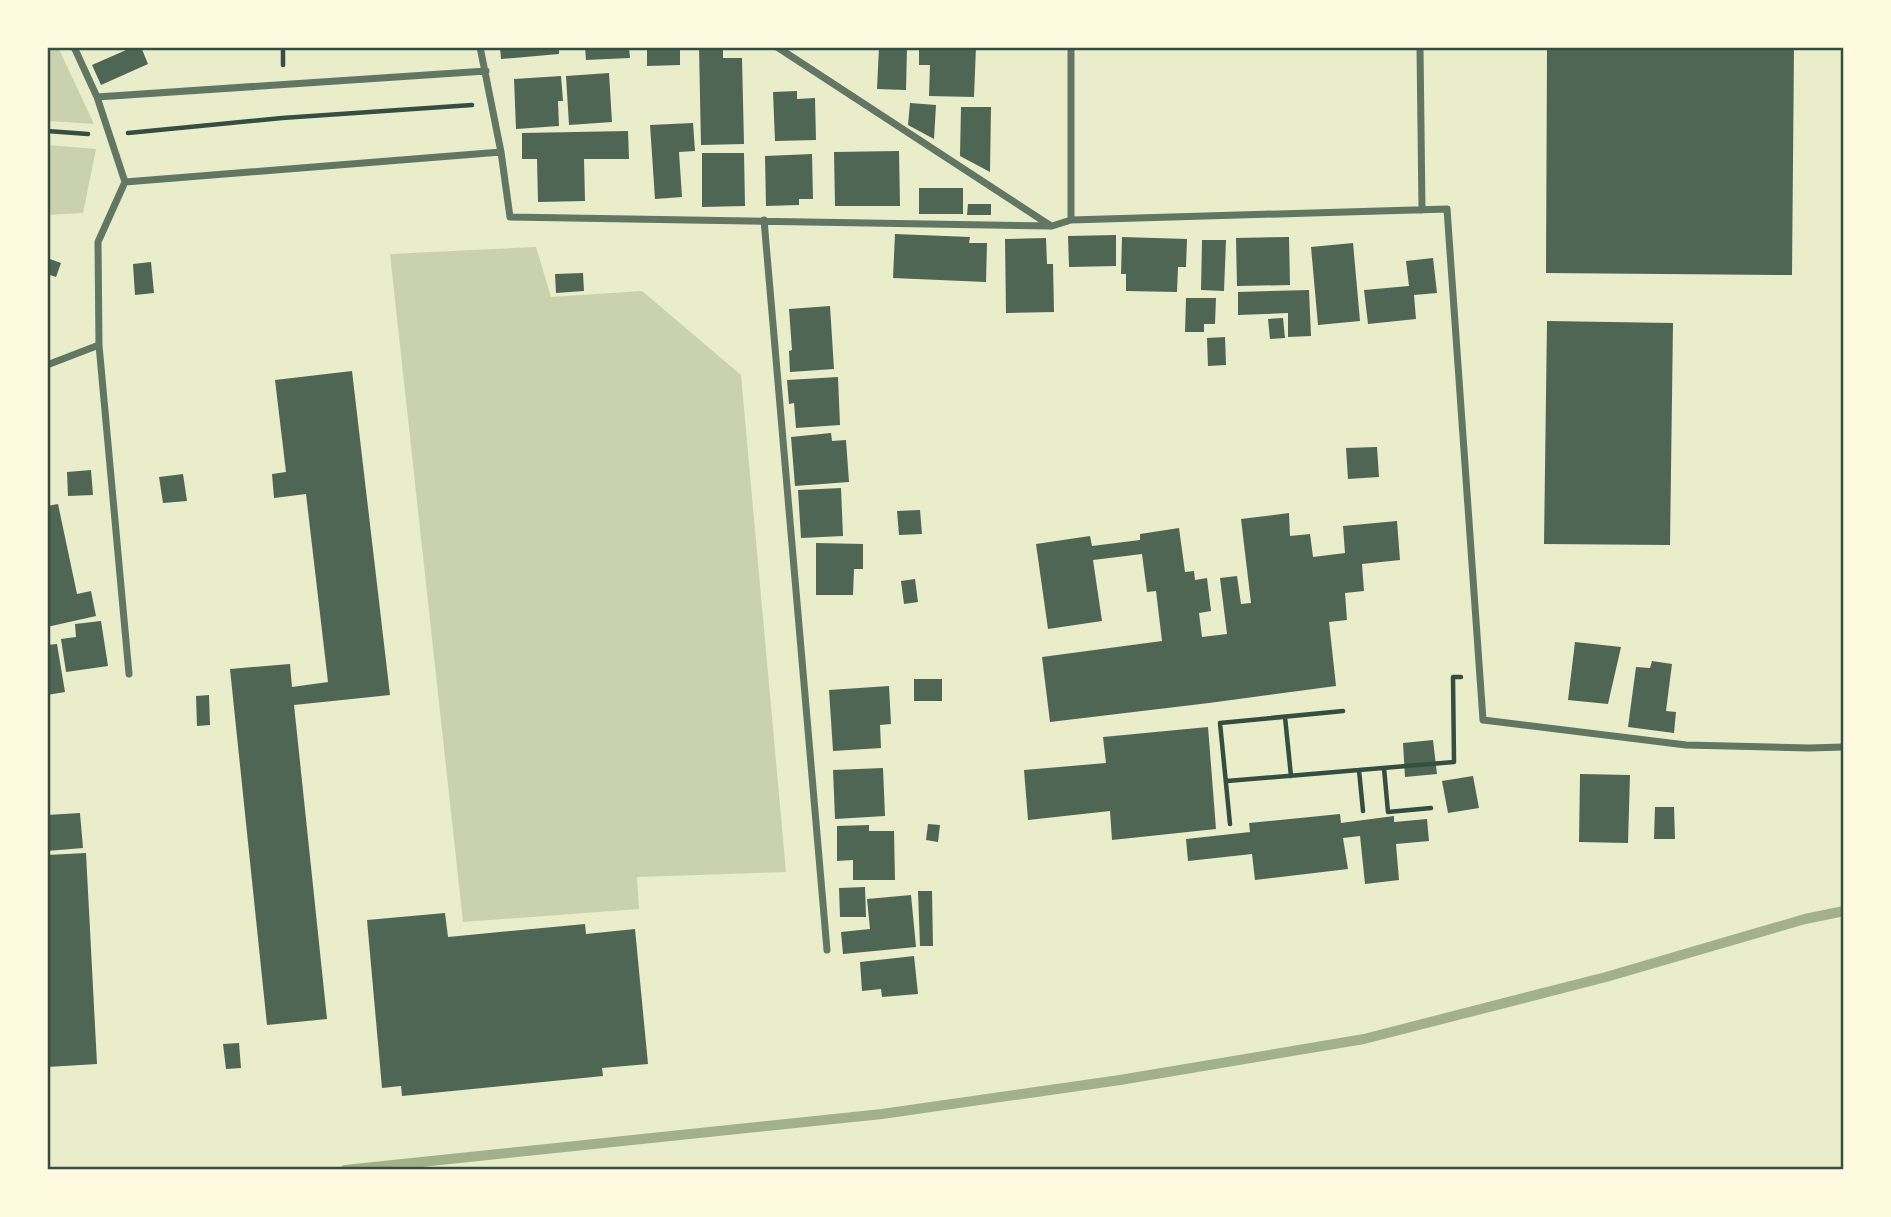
<svg xmlns="http://www.w3.org/2000/svg" width="1891" height="1217" viewBox="0 0 1891 1217" font-family="'IBM Plex Sans',sans-serif">
<rect width="100%" height="100%" fill="#e9edc9"/>
<path fill="#cad2ad" d="M 47,47 L 58,47 L 94,124 L 49,121 L 47,119 Z
M 47,145 L 96,149 L 83,213 L 47,215 Z
M 536,247 L 551,297 L 642,291 L 741,375 L 786,872 L 637,877 L 639,909 L 463,922 L 390,254 Z"/>
<g fill="none" stroke-linecap="round" stroke-linejoin="round">
<path stroke="#a3b18a" stroke-width="10" d="M 345,1170 L 882,1114 L 1120,1080 L 1364,1039 L 1606,977 L 1805,919 L 1844,911"/>
</g>
<path fill="#4f6655" d="M 133,47 L 141,47 L 148,64 L 101,85 L 92,65 Z
M 500,47 L 559,47 L 559,54 L 501,59 Z
M 585,47 L 629,47 L 630,58 L 586,60 Z
M 647,47 L 680,47 L 680,65 L 647,66 Z
M 879,47 L 907,47 L 906,90 L 877,89 Z
M 919,47 L 976,47 L 974,97 L 929,96 L 930,65 L 919,65 Z
M 1547,47 L 1794,47 L 1792,275 L 1546,273 Z
M 699,48 L 723,48 L 723,58 L 742,58 L 744,144 L 701,145 Z
M 609,73 L 612,122 L 569,125 L 566,76 Z
M 561,76 L 563,101 L 558,101 L 559,126 L 516,129 L 514,79 Z
M 797,91 L 797,99 L 815,98 L 816,140 L 775,141 L 773,92 Z
M 910,103 L 936,105 L 934,139 L 908,125 Z
M 961,107 L 991,107 L 990,172 L 960,156 Z
M 693,123 L 695,151 L 679,152 L 682,197 L 655,199 L 650,125 Z
M 628,131 L 629,159 L 584,159 L 585,201 L 538,202 L 537,159 L 522,159 L 522,133 Z
M 899,151 L 900,206 L 835,206 L 834,152 Z
M 702,153 L 744,153 L 745,206 L 702,207 Z
M 812,154 L 813,199 L 799,199 L 799,205 L 766,206 L 765,156 Z
M 919,188 L 963,188 L 963,214 L 919,214 Z
M 968,204 L 991,204 L 991,215 L 967,215 Z
M 895,234 L 970,237 L 969,243 L 987,243 L 986,282 L 893,278 Z
M 1116,235 L 1116,266 L 1069,267 L 1068,236 Z
M 1122,237 L 1187,239 L 1186,267 L 1178,267 L 1177,292 L 1126,291 L 1126,274 L 1121,274 Z
M 1289,237 L 1290,285 L 1237,286 L 1236,238 Z
M 1046,238 L 1047,264 L 1053,264 L 1054,312 L 1006,313 L 1005,239 Z
M 1202,240 L 1226,240 L 1224,291 L 1201,290 Z
M 1353,243 L 1360,321 L 1318,325 L 1311,247 Z
M 47,258 L 61,263 L 56,277 L 47,274 Z
M 1433,258 L 1437,293 L 1414,295 L 1416,319 L 1368,324 L 1364,290 L 1409,286 L 1406,261 Z
M 151,262 L 154,293 L 135,295 L 133,264 Z
M 583,273 L 584,291 L 556,293 L 555,274 Z
M 1309,290 L 1311,336 L 1288,337 L 1288,313 L 1238,315 L 1238,292 Z
M 1186,298 L 1216,298 L 1215,324 L 1204,324 L 1204,332 L 1185,332 Z
M 830,306 L 834,369 L 790,372 L 789,351 L 792,350 L 789,309 Z
M 1283,318 L 1285,338 L 1270,339 L 1268,319 Z
M 1547,321 L 1673,323 L 1670,545 L 1544,544 Z
M 1225,337 L 1226,365 L 1208,366 L 1207,338 Z
M 352,371 L 390,695 L 294,705 L 327,1019 L 267,1025 L 230,669 L 290,664 L 292,687 L 328,682 L 306,494 L 274,498 L 272,474 L 286,472 L 275,380 Z
M 838,377 L 840,425 L 796,428 L 794,403 L 789,404 L 787,380 Z
M 831,433 L 832,441 L 846,440 L 849,482 L 795,486 L 791,437 Z
M 1377,447 L 1379,477 L 1348,479 L 1346,448 Z
M 91,470 L 93,495 L 68,496 L 67,472 Z
M 183,474 L 187,501 L 163,503 L 159,477 Z
M 841,488 L 843,536 L 801,538 L 798,490 Z
M 58,504 L 77,594 L 91,591 L 96,616 L 47,627 L 47,506 Z
M 920,510 L 922,534 L 899,535 L 897,511 Z
M 1289,513 L 1290,536 L 1310,534 L 1313,557 L 1345,553 L 1343,526 L 1397,521 L 1400,560 L 1362,564 L 1364,591 L 1345,593 L 1347,620 L 1329,622 L 1336,686 L 1209,703 L 1050,722 L 1042,657 L 1162,641 L 1156,591 L 1147,592 L 1142,554 L 1093,560 L 1102,621 L 1048,629 L 1036,544 L 1090,536 L 1092,546 L 1140,540 L 1140,534 L 1179,528 L 1185,572 L 1194,571 L 1195,580 L 1207,578 L 1211,611 L 1199,613 L 1202,637 L 1227,634 L 1220,578 L 1237,576 L 1241,604 L 1251,603 L 1241,519 Z
M 816,543 L 863,544 L 863,569 L 854,569 L 853,595 L 816,595 Z
M 915,579 L 918,602 L 904,604 L 901,581 Z
M 101,621 L 108,666 L 66,672 L 61,639 L 76,637 L 75,624 Z
M 1575,642 L 1621,647 L 1608,704 L 1568,700 Z
M 57,644 L 65,692 L 47,695 L 47,645 Z
M 1652,661 L 1672,664 L 1666,711 L 1676,712 L 1674,733 L 1628,727 L 1636,667 L 1650,668 Z
M 914,679 L 942,679 L 942,701 L 914,701 Z
M 889,686 L 891,724 L 880,725 L 881,748 L 833,751 L 829,690 Z
M 209,695 L 210,725 L 197,726 L 196,696 Z
M 1208,727 L 1216,829 L 1112,840 L 1110,811 L 1028,820 L 1024,770 L 1106,763 L 1103,737 Z
M 1433,740 L 1437,774 L 1405,777 L 1403,743 Z
M 883,768 L 885,816 L 835,819 L 833,770 Z
M 1580,774 L 1630,775 L 1628,843 L 1579,842 Z
M 1473,776 L 1479,808 L 1448,813 L 1442,781 Z
M 1655,807 L 1674,807 L 1675,839 L 1654,839 Z
M 80,813 L 83,848 L 47,851 L 47,815 Z
M 1340,814 L 1341,823 L 1394,816 L 1394,822 L 1427,819 L 1429,841 L 1396,844 L 1399,880 L 1365,884 L 1360,836 L 1343,838 L 1348,869 L 1255,880 L 1252,854 L 1188,861 L 1186,839 L 1250,832 L 1249,823 Z
M 928,824 L 940,825 L 938,842 L 926,840 Z
M 869,825 L 869,831 L 894,831 L 895,880 L 853,880 L 853,860 L 837,861 L 837,826 Z
M 86,853 L 97,1064 L 47,1067 L 47,855 Z
M 865,887 L 866,917 L 840,917 L 839,888 Z
M 918,891 L 932,891 L 933,946 L 920,946 Z
M 911,895 L 916,947 L 843,954 L 841,932 L 870,929 L 867,899 Z
M 445,913 L 448,937 L 585,924 L 586,934 L 635,929 L 648,1064 L 602,1068 L 603,1076 L 402,1096 L 401,1086 L 382,1088 L 367,920 Z
M 914,956 L 918,994 L 882,997 L 881,989 L 862,991 L 860,962 Z
M 239,1043 L 241,1068 L 226,1069 L 223,1044 Z"/>
<g fill="none" stroke-linecap="round" stroke-linejoin="round">
<path stroke="#344e41" stroke-width="4.5" d="M 283,65 L 283,47
M 47,131 L 88,134
M 128,133 L 282,118 L 472,105
M 1285,717 L 1291,776
M 1384,768 L 1388,812 L 1431,808
M 1359,770 L 1363,811
M 1227,781 L 1454,762 L 1453,677 L 1461,677
M 1230,824 L 1220,723 L 1343,711"/>
<path stroke="#617663" stroke-width="7" d="M 74,47 L 97,97
M 480,47 L 501,152 L 510,217 L 1052,226 L 1071,220 L 1447,209 L 1483,720 L 1686,745 L 1809,748 L 1844,747
M 777,47 L 1051,226
M 1071,47 L 1071,220
M 1420,47 L 1422,210
M 125,182 L 97,97 L 486,71
M 764,220 L 827,950
M 99,345 L 129,674
M 47,365 L 99,345 L 98,242 L 125,182 L 501,152"/>
</g>
<rect width="1891" height="1217" fill="none" stroke="#fefae0" stroke-width="98"/>
<rect x="49" y="49" width="1793" height="1119" fill="none" stroke="#344e41" stroke-width="2.5"/>
</svg>
